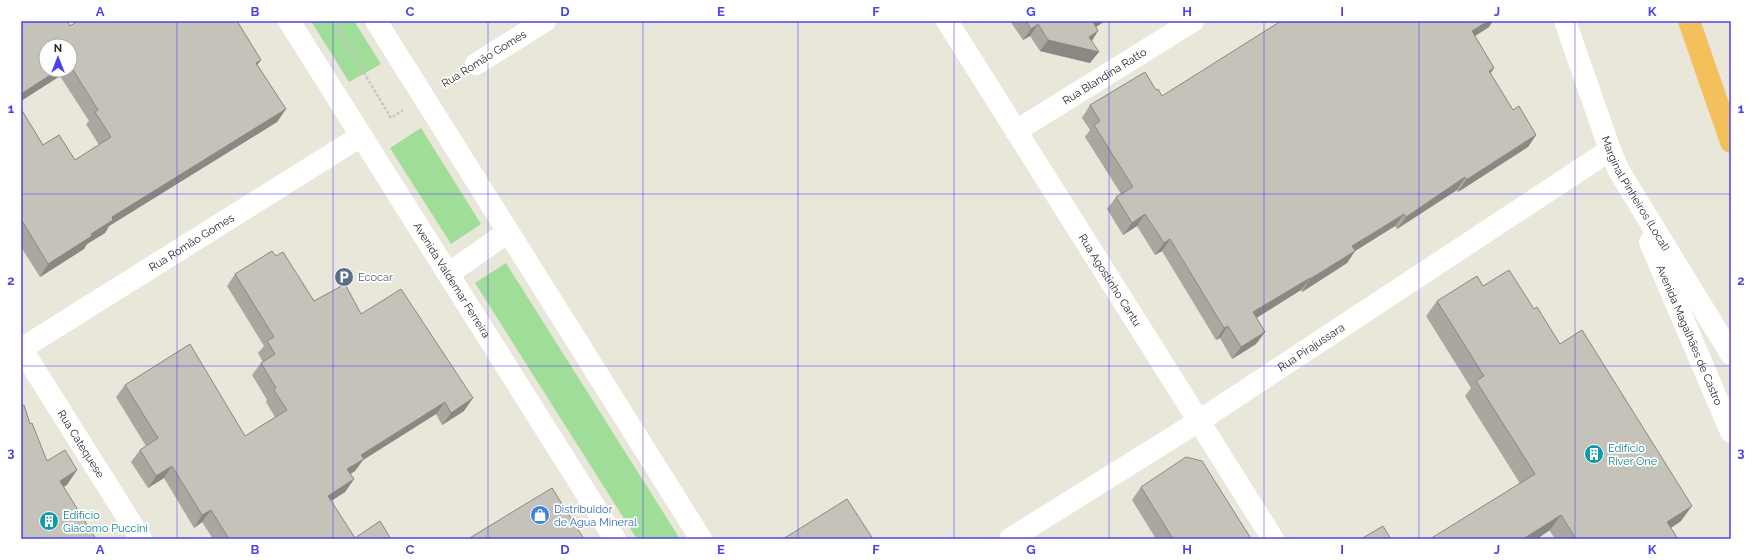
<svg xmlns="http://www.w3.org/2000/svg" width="1752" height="560" viewBox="0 0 1752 560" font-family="Raleway,sans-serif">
<rect width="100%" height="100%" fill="#e9e6da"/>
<path fill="#a0dd99" d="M 311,21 L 354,21 L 381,64 L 349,82 Z
M 421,128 L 481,224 L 451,244 L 390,148 Z
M 506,263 L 680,539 L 637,539 L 475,283 Z"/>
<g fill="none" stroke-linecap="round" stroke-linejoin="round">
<path stroke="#c7c7c7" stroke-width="2.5" stroke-dasharray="3 2" stroke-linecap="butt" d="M 333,21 L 391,118 L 403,110
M 444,84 L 455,77"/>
<g stroke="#fff" stroke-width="22">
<path id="s1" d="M 947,21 L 1273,539"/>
<path d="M 476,64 L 545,21"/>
<path id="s2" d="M 1016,131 L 1193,21"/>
<path id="s3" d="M 21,348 L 141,539"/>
<path id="s4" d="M 21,349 L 361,136"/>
<path id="s5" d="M 1010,539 L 1199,421 L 1610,150"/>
</g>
<g stroke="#fff" stroke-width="22">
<path id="s6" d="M 289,21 L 615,539"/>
<path d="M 376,21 L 701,539"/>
<path id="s7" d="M 1565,21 L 1610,150 L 1619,171 L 1731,354"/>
<path id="s8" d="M 1650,242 L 1731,432"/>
<path d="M 448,274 L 508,232"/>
</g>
<path stroke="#f3c05b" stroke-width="22" d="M 1689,21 L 1731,142"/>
</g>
<path fill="#a9a79f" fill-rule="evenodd" d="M 21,21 L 67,21 L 70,26 L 78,21 L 237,21 L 261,60 L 257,65 L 286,109 L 277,122 L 109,226 L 105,233 L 87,244 L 84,249 L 40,277 L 21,247 L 21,109 L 43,145 L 59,135 L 75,160 L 99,145 L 86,124 L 89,121 L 60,76 L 21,101 ZM 46,46 L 70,46 L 70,70 L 46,70 Z
M 1010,21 L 1105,21 L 1096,27 L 1098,31 L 1092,41 L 1090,63 L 1040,51 L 1030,36 L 1023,40 Z
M 1489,27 L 1475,36 L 1494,68 L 1490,73 L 1513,110 L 1536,135 L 1528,147 L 1458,192 L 1457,190 L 1397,229 L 1395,226 L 1366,244 L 1355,251 L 1347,263 L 1302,292 L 1301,290 L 1256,318 L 1265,332 L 1256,344 L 1232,359 L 1220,338 L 1216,340 L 1162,251 L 1155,255 L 1137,226 L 1123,235 L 1107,209 L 1116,197 L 1121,194 L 1085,137 L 1090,130 L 1082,118 L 1090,105 L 1156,90 L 1162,96 Z
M 276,256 L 314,301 L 361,314 L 464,411 L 442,425 L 436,414 L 363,460 L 355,471 L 350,474 L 354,479 L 345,492 L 331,501 L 355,538 L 391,539 L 213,539 L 202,522 L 194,528 L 164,478 L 148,488 L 131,462 L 140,450 L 146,446 L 116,397 L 125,385 L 245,436 L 275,417 L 266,402 L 267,400 L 252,375 L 261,363 L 263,362 L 258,353 L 264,346 L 227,286 L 235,274 Z
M 1483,286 L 1534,309 L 1560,344 L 1681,521 L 1671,528 L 1678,539 L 1555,539 L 1465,396 L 1471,388 L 1426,316 L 1437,301 Z
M 1141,487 L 1248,539 L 1156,539 L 1132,500 Z"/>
<path fill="#898882" d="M 1095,21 L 1105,21 L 1085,34 L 1093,22 Z
M 1488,21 L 1493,21 L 1489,27 L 1464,43 L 1472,31 Z
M 1038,24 L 1030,36 L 1023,40 L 1031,29 Z
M 1098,31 L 1090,43 L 1099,52 L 1090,63 L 1040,51 L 1048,40 L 1089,37 Z
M 261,60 L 252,72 L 256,63 Z
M 1494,68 L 1486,80 L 1489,71 Z
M 58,70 L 64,70 L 60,76 L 21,101 L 21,94 Z
M 286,109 L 277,122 L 109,226 L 105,233 L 87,244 L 84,249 L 40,277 L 48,264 L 91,234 L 112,217 Z
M 1536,135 L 1528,147 L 1458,192 L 1466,180 Z
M 1465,177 L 1457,190 L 1397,229 L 1406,217 Z
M 1145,214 L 1137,226 L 1123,235 L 1132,223 Z
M 1404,214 L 1395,226 L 1344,258 L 1352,246 Z
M 1170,239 L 1162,251 L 1155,255 L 1164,243 Z
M 1355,251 L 1347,263 L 1302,292 L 1310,279 Z
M 1310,278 L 1301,290 L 1245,325 L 1253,312 Z
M 1228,326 L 1220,338 L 1216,340 L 1224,328 Z
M 1265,332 L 1256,344 L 1232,359 L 1241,347 Z
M 473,398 L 464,411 L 442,425 L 451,413 Z
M 445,402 L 436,414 L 363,460 L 355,471 L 338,482 L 347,469 L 361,455 Z
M 172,466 L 164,478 L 148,488 L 156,476 Z
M 77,470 L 67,485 L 49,496 L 60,481 Z
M 354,479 L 345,492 L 320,508 L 328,496 Z
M 1692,506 L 1681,521 L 1656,537 L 1667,522 Z
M 211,510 L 202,522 L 194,528 L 202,515 Z
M 1561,515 L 1550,530 L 1537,539 L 1523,539 Z"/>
<path fill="#c4c2b9" stroke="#898882" d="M 21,21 L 67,21 L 70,26 L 78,21 L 237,21 L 261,60 L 256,63 L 286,109 L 112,217 L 113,220 L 91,234 L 92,236 L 48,264 L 21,219 L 21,109 L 43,145 L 59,135 L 75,160 L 111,137 L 95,112 L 98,110 L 70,65 L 70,46 L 46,46 L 46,70 L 58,70 L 21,94 Z
M 1026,21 L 1095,21 L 1093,22 L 1098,31 L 1089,37 L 1099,52 L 1048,40 L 1038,24 L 1031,29 Z
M 1281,21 L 1488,21 L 1472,31 L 1494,68 L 1489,71 L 1513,110 L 1519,106 L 1536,135 L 1466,180 L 1465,177 L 1406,217 L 1404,214 L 1375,232 L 1352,246 L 1355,251 L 1310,279 L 1310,278 L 1253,312 L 1265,332 L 1241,347 L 1228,326 L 1224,328 L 1170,239 L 1164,243 L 1145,214 L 1132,223 L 1116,197 L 1133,187 L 1094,125 L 1100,121 L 1090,105 L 1145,72 L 1156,90 L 1158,89 L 1162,96 Z
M 272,251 L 276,256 L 283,252 L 314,301 L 345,284 L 361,314 L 401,289 L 473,398 L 451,413 L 445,402 L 361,455 L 364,459 L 347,469 L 354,479 L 328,496 L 355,538 L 380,521 L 391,539 L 229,539 L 211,510 L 202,515 L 172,466 L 156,476 L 140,450 L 158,438 L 125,385 L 190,344 L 245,436 L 287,410 L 274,390 L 276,388 L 261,363 L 275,354 L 267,341 L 274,337 L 235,274 Z
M 1509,270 L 1534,309 L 1537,307 L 1560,344 L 1582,330 L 1692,506 L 1667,522 L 1678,539 L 1576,539 L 1561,515 L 1523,539 L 1430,539 L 1535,474 L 1476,381 L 1484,376 L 1437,301 L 1477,276 L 1483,286 Z
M 24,405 L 30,424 L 32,423 L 47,461 L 65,450 L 77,470 L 60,481 L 96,539 L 21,539 L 21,406 Z
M 1186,457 L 1202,461 L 1250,537 L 1246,539 L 1173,539 L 1141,487 Z
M 552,488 L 584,539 L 468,539 Z
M 847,499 L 873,539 L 783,539 Z
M 1383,526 L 1391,539 L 1361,539 Z"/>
<path fill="none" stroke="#4b43ed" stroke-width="1" stroke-opacity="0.55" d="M 177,21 L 177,539M 333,21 L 333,539M 488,21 L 488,539M 643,21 L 643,539M 798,21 L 798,539M 954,21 L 954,539M 1109,21 L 1109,539M 1264,21 L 1264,539M 1419,21 L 1419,539M 1575,21 L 1575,539M 21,194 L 1731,194M 21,366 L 1731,366"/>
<defs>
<symbol id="parking-disc" viewBox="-11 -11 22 22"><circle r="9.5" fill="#5c6f8a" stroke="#fff"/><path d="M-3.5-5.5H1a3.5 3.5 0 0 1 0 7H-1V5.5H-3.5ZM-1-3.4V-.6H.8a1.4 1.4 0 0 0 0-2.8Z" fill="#fff"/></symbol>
<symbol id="building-disc" viewBox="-11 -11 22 22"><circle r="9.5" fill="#0f9aa8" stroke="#fff"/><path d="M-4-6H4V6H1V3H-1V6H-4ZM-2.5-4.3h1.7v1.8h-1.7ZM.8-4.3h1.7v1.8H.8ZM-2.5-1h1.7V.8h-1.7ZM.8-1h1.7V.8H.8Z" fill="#fff"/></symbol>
<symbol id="shop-disc" viewBox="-11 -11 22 22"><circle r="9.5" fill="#3f7fe0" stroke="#fff"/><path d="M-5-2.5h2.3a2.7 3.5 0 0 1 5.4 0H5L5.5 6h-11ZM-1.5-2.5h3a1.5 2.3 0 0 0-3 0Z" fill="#fff"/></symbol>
</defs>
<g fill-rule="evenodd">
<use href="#parking-disc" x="333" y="266" width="22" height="22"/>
<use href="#building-disc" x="1583" y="443" width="22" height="22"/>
<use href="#shop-disc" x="529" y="504" width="22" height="22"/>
<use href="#building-disc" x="38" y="510" width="22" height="22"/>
</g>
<g text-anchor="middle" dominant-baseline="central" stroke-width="3.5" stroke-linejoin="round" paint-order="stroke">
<g font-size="11" fill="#272727" stroke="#fff">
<text transform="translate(484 59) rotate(-32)">Rua Romão Gomes</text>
<text stroke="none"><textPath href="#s2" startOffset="104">Rua Blandina Ratto</textPath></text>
<text stroke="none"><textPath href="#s7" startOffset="187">Marginal Pinheiros (Local)</textPath></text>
<text stroke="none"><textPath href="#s4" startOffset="201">Rua Romão Gomes</textPath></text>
<text stroke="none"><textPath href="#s6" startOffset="306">Avenida Valdemar Ferreira</textPath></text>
<text stroke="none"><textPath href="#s1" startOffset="306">Rua Agostinho Cantu</textPath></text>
<text stroke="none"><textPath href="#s8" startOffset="101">Avenida Magalhães de Castro</textPath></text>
<text stroke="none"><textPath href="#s5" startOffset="357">Rua Pirajussara</textPath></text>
<text stroke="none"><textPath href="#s3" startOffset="113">Rua Catequese</textPath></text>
</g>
<g font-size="11" fill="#4e5e75" stroke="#fff" text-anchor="start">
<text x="358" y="277">Ecocar</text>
</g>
<g font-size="11" fill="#0d838f" stroke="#fff" text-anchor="start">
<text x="1608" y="448">Edifício<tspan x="1608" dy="13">River One</tspan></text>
<text x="63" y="515">Edifício<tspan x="63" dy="13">Giacomo Puccini</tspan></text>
</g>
<g font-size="11" fill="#366cbe" stroke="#fff" text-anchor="start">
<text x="554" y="509">Distribuidor<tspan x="554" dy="13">de Agua Mineral</tspan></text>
</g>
</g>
<rect width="1752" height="560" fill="none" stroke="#ffffff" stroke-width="44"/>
<g transform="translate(58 58)"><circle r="19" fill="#ffffff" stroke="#a9a9a9"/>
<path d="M0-3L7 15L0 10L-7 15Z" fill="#4b43ed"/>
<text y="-6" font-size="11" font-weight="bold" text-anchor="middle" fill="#272727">N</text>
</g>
<rect x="22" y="22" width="1708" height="516" fill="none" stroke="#4b43ed" stroke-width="1.5"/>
<g font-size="13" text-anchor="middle" font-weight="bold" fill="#4b43ed">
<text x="100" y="16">A</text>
<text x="255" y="16">B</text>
<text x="410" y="16">C</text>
<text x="565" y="16">D</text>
<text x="721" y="16">E</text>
<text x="876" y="16">F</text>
<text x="1031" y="16">G</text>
<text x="1187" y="16">H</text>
<text x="1342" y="16">I</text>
<text x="1497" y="16">J</text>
<text x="1652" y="16">K</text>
<text x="11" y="113">1</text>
<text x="1741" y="113">1</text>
<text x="11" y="285">2</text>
<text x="1741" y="285">2</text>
<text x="11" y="457">3</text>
<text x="1741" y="457">3</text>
<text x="100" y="554">A</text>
<text x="255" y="554">B</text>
<text x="410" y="554">C</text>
<text x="565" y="554">D</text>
<text x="721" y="554">E</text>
<text x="876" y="554">F</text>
<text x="1031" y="554">G</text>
<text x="1187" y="554">H</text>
<text x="1342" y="554">I</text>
<text x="1497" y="554">J</text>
<text x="1652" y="554">K</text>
</g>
</svg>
